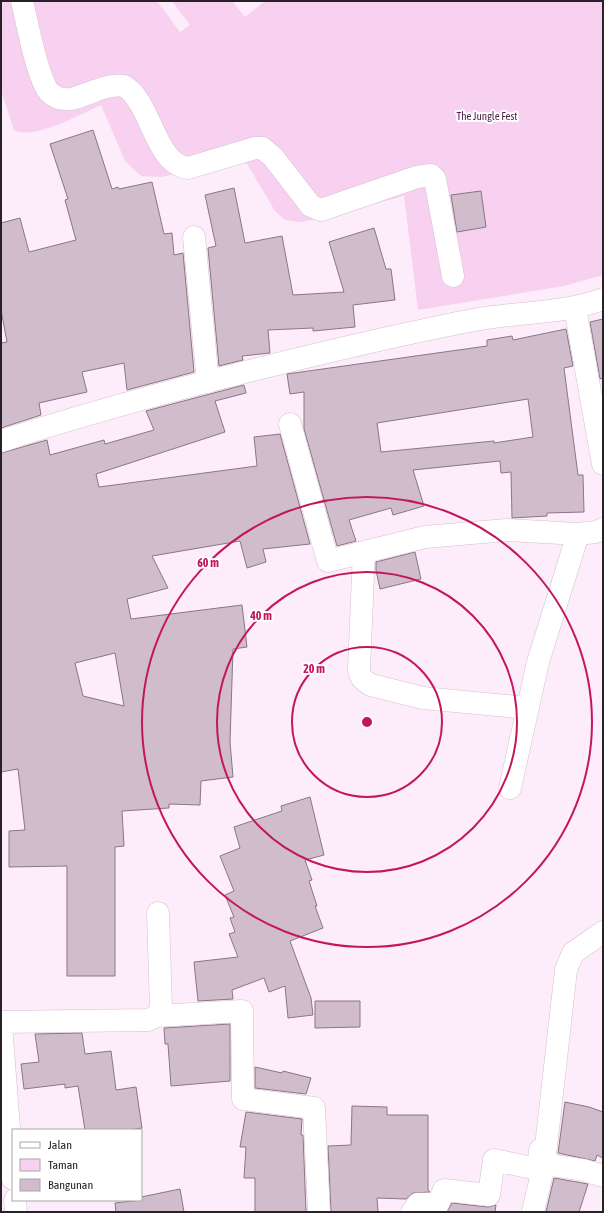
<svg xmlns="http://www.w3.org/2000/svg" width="604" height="1213" viewBox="0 0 604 1213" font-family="'Asap Condensed',sans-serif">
<rect width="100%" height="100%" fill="#fdecfa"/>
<path fill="#f8d1f0" d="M 1,1 L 157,1 L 180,32 L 190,25 L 172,1 L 232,1 L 245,17 L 265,1 L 603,1 L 603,275 L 564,286 L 418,310 L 404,196 L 318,219 L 299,222 L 285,220 L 275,211 L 247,164 L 235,159 L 162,177 L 141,176 L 125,161 L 101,105 C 81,114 33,141 14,130 L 1,90 Z"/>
<path fill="#d1bccc" stroke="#8a7686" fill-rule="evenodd" d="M 93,130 L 112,189 L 118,187 L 119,189 L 152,182 L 164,234 L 172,233 L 174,255 L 183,253 L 194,372 L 127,390 L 124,363 L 82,372 L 87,392 L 39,403 L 41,415 L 1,428 L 1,343 L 7,342 L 1,310 L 1,223 L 20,218 L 29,252 L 76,240 L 65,200 L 68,199 L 50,144 Z
M 234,188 L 245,243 L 282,236 L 293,295 L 344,292 L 329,242 L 374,228 L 386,269 L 391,269 L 395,300 L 353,305 L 355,327 L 313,331 L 313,328 L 268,330 L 270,353 L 242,356 L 243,360 L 219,366 L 208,248 L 216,246 L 205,195 Z
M 481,191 L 486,227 L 457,232 L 451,195 Z
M 603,319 L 603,378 L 600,379 L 590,322 Z
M 566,329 L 573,366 L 564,368 L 578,475 L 583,475 L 584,512 L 547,513 L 547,516 L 512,518 L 511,472 L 501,473 L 500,461 L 413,470 L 424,506 L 393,515 L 391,508 L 349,520 L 356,541 L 337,546 L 304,429 L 304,392 L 290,394 L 287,374 L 487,346 L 487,340 L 512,336 L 513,340 ZM 528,399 L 533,437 L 494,443 L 494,441 L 381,452 L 377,423 Z
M 244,385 L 246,393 L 215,401 L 225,432 L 96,474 L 99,487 L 257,466 L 254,437 L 280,434 L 310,544 L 263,549 L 266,562 L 247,568 L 240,541 L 152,556 L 168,588 L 127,599 L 131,619 L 242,605 L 247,647 L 233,649 L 230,742 L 233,777 L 201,781 L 200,805 L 169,804 L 169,808 L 122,811 L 124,846 L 115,847 L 115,976 L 67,976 L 67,866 L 9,867 L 9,831 L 25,830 L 18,769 L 1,772 L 1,453 L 47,440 L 50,455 L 104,440 L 105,444 L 154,430 L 146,411 ZM 115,653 L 124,706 L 83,696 L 75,663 Z
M 415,552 L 421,579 L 380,589 L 376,570 L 376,562 Z
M 310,797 L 324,855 L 305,860 L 312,880 L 309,881 L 317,906 L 315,906 L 323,928 L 290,941 L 311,998 L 313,1015 L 288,1018 L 285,986 L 269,992 L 264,978 L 232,990 L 233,999 L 198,1001 L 194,962 L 238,957 L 229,934 L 235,932 L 230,918 L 234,917 L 225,895 L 234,891 L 220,856 L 240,848 L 234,827 L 282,811 L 281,806 Z
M 315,1001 L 360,1001 L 360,1027 L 315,1028 Z
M 230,1024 L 230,1081 L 171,1086 L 168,1044 L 165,1044 L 164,1028 Z
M 82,1033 L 85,1054 L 111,1051 L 116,1090 L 136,1087 L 142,1128 L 129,1130 L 85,1130 L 78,1086 L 65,1088 L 65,1084 L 24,1089 L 21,1064 L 39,1062 L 35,1034 Z
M 255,1067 L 282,1073 L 283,1071 L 311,1078 L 306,1094 L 255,1088 Z
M 565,1102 L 589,1107 L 603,1112 L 603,1158 L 597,1155 L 595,1161 L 558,1153 Z
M 352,1106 L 387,1107 L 387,1115 L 428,1115 L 428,1190 L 430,1192 L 413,1193 L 406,1199 L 377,1198 L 378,1212 L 331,1212 L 328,1146 L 351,1145 Z
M 246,1112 L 302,1119 L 301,1135 L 303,1135 L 306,1212 L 255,1212 L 255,1178 L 244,1178 L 246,1147 L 240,1147 Z
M 554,1178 L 588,1184 L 579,1212 L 546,1212 Z
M 180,1189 L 184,1212 L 116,1212 L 115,1203 L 141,1200 L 141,1197 Z
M 452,1203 L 488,1207 L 496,1205 L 495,1212 L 447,1212 Z"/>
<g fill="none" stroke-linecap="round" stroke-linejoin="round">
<defs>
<path id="minor" d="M 22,1 C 27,22 37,77 49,92 C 55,98 63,100 71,99 C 88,95 107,83 124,86 C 152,102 154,164 188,168 L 255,148 L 262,148 L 273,157 L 311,206 L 321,210 L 417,177 L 431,175 L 435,179 L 453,276
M 194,237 L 208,382
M 575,308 L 603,464
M 290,424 L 328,561 L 425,537 L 507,530 L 578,534 L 596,532 L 603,529
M 1,441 C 132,399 267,365 401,335 C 431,329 462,321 493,317 C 530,312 568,312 603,299
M 364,552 L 359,670 C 360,678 364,681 371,685 L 423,698 L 528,708
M 510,788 L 538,662 L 578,534
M 157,1016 L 242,1011 L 243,1099 L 314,1108 L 319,1212
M 1,1022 L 148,1020 L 157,1016 L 161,1008 L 158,913
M 1,1025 L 13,1179
M 544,1164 L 583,1170 L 603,1176
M 15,1200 L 16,1212
M 412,1212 L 418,1204 L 438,1204 L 444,1190 L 489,1195 L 494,1160 L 538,1169 L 540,1150
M 533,1212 L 544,1164 L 566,970 L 573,953 L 603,932"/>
</defs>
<use href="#minor" stroke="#d5bfd0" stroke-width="23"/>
<use href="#minor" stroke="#fff" stroke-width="22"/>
</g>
<g fill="none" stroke="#c2185b" stroke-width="2">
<circle cx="367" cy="722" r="75"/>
<circle cx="367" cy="722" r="150"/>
<circle cx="367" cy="722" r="225"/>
</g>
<g text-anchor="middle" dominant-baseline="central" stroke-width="4" stroke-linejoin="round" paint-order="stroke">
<g font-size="11" fill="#501e49" stroke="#fff">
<text x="487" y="116">The Jungle Fest</text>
</g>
</g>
<circle cx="367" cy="722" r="6" fill="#c2185b" stroke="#fff" stroke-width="2"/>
<g font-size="12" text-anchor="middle" font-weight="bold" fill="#c2185b" stroke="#fff" stroke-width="4" stroke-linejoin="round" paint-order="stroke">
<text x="208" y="567">60 m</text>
<text x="261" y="620">40 m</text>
<text x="314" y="673">20 m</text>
</g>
<rect width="604" height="1213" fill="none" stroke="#282127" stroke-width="4"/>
<rect x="12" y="1129" width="130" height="72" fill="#ffffff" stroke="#a9a6a9"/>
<rect x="20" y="1142" width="20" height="6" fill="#ffffff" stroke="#a9a6a9"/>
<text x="48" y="1149" font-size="12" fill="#282127">Jalan</text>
<rect x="20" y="1159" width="20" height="12" fill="#f8d1f0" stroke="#a9a6a9"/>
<text x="48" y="1169" font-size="12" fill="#282127">Taman</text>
<rect x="20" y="1179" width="20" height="12" fill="#d1bccc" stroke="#a9a6a9"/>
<text x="48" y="1189" font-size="12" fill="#282127">Bangunan</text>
</svg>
